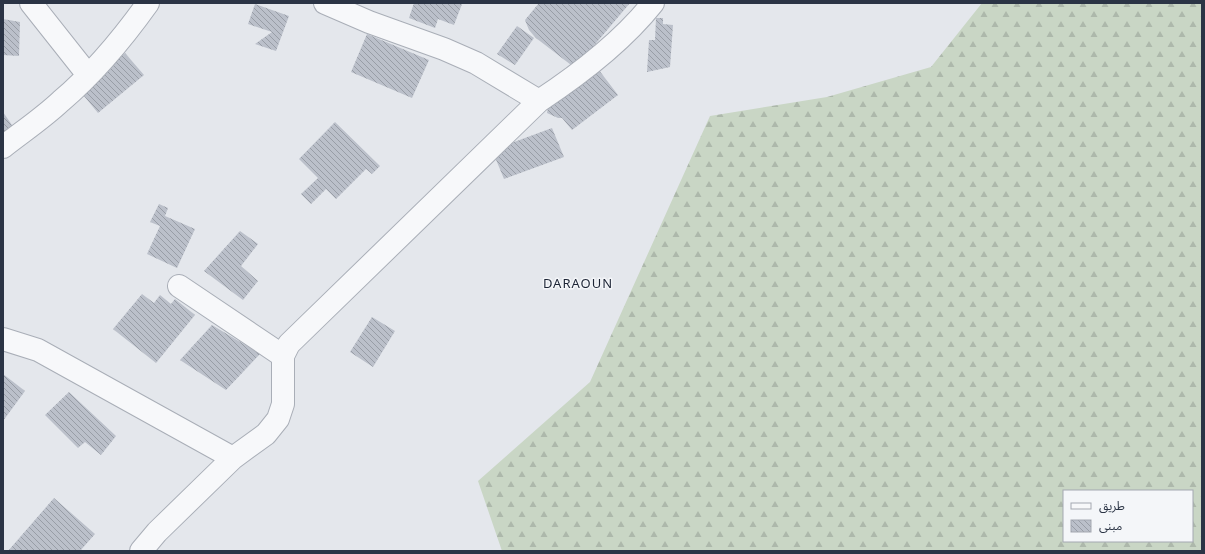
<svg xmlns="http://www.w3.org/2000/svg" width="1205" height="554" viewBox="0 0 1205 554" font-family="'Noto Sans','Noto Sans Arabic',sans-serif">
<defs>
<pattern id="forest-firs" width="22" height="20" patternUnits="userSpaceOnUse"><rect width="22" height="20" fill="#c9d6c5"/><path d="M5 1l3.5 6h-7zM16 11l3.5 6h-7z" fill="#adb8ab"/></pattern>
<pattern id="building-back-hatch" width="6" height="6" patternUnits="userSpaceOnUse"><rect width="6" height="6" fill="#bbc0ca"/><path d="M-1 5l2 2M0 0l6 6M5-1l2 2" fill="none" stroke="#989da6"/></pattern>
</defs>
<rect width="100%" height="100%" fill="#e4e7ec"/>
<path fill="url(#forest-firs)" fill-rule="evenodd" d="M 982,3 L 1202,3 L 1202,551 L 502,551 L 478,481 L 590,382 L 710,116 L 827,97 L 931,67 ZM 1064,491 L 1192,491 L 1192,541 L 1064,541 Z"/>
<path fill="url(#building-back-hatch)" d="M 414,3 L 460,3 L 462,4 L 454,25 L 438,19 L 435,28 L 409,18 Z
M 539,3 L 630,3 L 575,68 L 536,38 L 529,30 L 525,20 Z
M 255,4 L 289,16 L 276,51 L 255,44 L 272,32 L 248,24 Z
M 656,18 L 663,18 L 663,24 L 673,25 L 670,67 L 647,72 L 649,40 L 655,40 Z
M 3,19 L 20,22 L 19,56 L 3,55 Z
M 517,26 L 534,38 L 515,65 L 497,54 Z
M 367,34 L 429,60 L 412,98 L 351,72 Z
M 125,53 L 144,75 L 98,113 L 79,90 Z
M 595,65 L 618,95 L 572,130 L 562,118 L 558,118 L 547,113 L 549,100 Z
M 3,112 L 14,128 L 3,134 Z
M 335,122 L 380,166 L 372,174 L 366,169 L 336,199 L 326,189 L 311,204 L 301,194 L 318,178 L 299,159 Z
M 552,128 L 564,157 L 504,179 L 492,150 Z
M 159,204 L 168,208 L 165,216 L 195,229 L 177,268 L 147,254 L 160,226 L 150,222 Z
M 240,231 L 258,244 L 241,266 L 258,281 L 243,300 L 204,271 Z
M 142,294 L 154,303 L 160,295 L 171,304 L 175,299 L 195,315 L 156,363 L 113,329 Z
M 372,317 L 395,331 L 373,367 L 350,352 Z
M 212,325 L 260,354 L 226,390 L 180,360 Z
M 3,374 L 25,391 L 3,421 Z
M 69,392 L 116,436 L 101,455 L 85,442 L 78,448 L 45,415 Z
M 54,498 L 95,534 L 80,551 L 8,551 Z"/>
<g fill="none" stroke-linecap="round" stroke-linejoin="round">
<defs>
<path id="minor" d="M 31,3 L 88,75
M 325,3 L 369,22 L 444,49 L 476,63 L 539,101
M 3,147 C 22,132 43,118 61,101 C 94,73 123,38 148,3
M 179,286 L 283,356
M 3,339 L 38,350 L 233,458
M 141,551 L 157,532 L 233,458 L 266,434 L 278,419 L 283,404 L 283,356 L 289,344 L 539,101 C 580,74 622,42 653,3"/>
</defs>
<use href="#minor" stroke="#a9aeb7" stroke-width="24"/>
<use href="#minor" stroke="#f7f8fa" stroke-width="22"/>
</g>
<g text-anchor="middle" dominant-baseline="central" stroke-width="3" stroke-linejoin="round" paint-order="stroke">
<g font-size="13" letter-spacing="1" fill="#1d2536" stroke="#f4f6f9">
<text x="578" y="283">DARAOUN</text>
</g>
</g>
<rect width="1205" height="554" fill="none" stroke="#2b3445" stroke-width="8"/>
<rect x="1063" y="490" width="130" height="52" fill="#f4f6f9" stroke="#a4a8b1"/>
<rect x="1071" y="503" width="20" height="6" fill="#f7f8fa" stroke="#a4a8b1"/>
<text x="1099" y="510" font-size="12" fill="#2b3445">طريق</text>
<rect x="1071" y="520" width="20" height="12" fill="url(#building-back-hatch)" stroke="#a4a8b1"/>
<text x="1099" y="530" font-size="12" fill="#2b3445">مبنى</text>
</svg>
